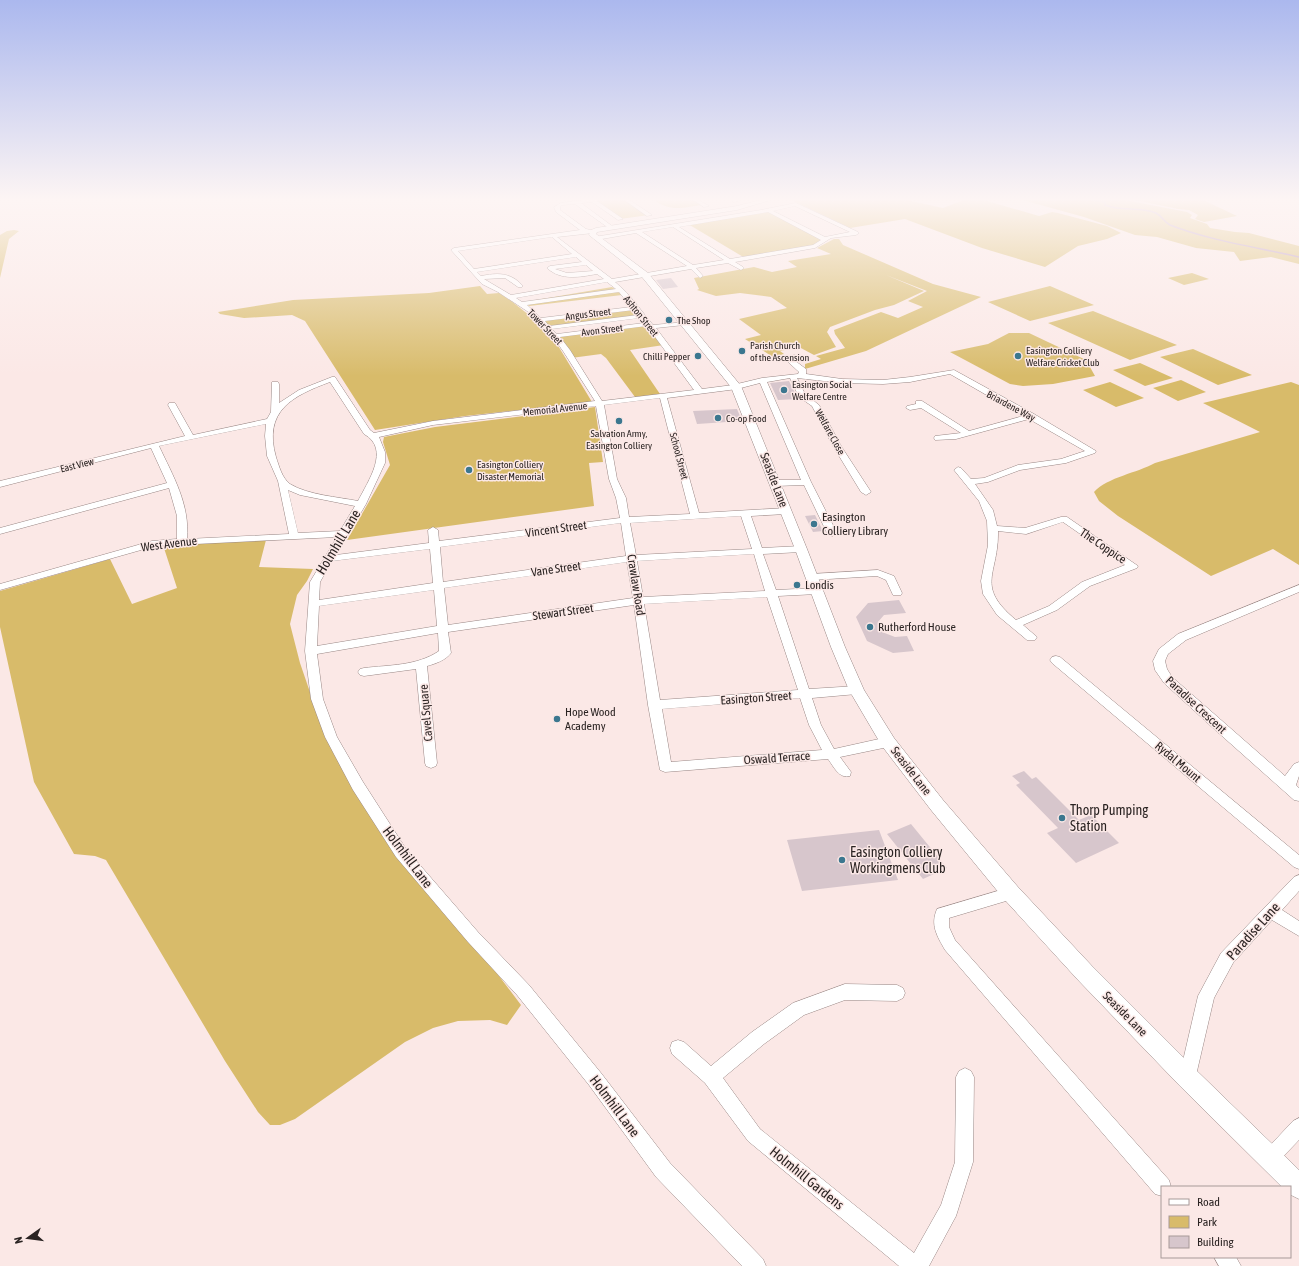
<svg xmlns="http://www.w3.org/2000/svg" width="1299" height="1266" viewBox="0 0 1299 1266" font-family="'Asap Condensed',sans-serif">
<rect width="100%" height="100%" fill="#fbe8e6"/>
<path fill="#d8bb6a" d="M 600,199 L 625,199 L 649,215 L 620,219 L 593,200 Z
M 652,199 L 691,199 L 702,205 C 680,208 671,212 652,199 Z
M 789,199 L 902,199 L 943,208 L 966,199 L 980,199 L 1039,216 L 1052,212 L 1058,213 L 1107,226 L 1121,233 L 1107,239 L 1078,246 L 1045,267 L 982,248 L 905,219 L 850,228 Z
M 1019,199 L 1120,199 L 1187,212 L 1192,215 L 1190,218 L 1207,224 L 1210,228 L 1235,232 L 1249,233 L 1299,246 L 1299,264 L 1271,257 L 1240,261 L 1234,252 L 1196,248 L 1157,237 L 1135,235 L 1084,217 Z
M 1130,199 L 1201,199 L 1237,216 L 1204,222 L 1195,219 L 1198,215 L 1189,210 L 1178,209 Z
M 770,211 L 826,240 L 815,246 L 745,258 L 688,224 Z
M 14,230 L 19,231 L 9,239 L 0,278 L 0,235 L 7,231 Z
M 834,239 L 839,239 L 843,245 L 933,284 L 981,297 L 866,351 L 805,369 L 805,364 L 821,359 L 816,356 L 845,348 L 835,334 L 834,330 L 881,312 L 898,318 L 923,307 L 908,301 L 927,291 L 886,275 L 924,291 L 894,305 L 875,310 L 830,327 L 827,332 L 836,347 L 814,355 L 799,347 L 780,351 L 784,354 L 773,357 L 745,339 L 761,335 L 739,319 L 787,308 L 771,297 L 740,293 L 716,296 L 697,290 L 699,289 L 694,278 L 754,267 L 772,272 L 797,267 L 788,261 L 831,254 L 817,248 Z
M 1192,273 L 1209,279 L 1184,285 L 1168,278 Z
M 480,286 L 487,294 L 499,293 L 510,300 L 534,319 L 557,344 L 592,402 L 465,416 L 375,430 L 305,321 L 292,315 L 244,318 L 220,314 L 218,312 L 293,300 L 429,293 Z
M 1050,286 L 1094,305 L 1030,321 L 988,302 Z
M 612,287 L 622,295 L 529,306 L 524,302 Z
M 637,308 L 643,316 L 547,328 L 539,320 Z
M 1093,311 L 1177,345 L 1130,360 L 1048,323 Z
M 649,324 L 664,345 L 630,350 L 660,394 L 635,397 L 606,358 L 601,354 L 571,358 L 555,336 Z
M 1009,333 L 1029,333 L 1086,360 L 1095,376 L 1053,384 L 1023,386 L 1010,384 L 950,352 L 988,344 Z
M 1193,349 L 1252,375 L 1218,385 L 1160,357 Z
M 1140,363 L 1173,378 L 1145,386 L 1113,370 Z
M 1181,380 L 1206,392 L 1178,401 L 1153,388 Z
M 1110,382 L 1144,398 L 1116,407 L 1083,390 Z
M 1291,382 L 1299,385 L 1299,565 L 1273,549 L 1211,576 L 1118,516 L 1099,501 L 1094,492 C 1108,477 1137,473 1155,463 L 1260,432 L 1203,403 Z
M 595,407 L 603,462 L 589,463 L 594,506 L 347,540 L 390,465 L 383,442 L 384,437 L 435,427 Z
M 266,540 L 259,567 L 313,569 L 307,581 L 297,595 L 290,624 L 300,663 L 326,739 L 441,910 L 496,972 L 521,1005 L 507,1025 L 490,1020 L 458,1021 L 433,1028 L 405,1042 L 295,1119 L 280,1125 L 270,1125 L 258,1112 L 225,1061 L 106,860 L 95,856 L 74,854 L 34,782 L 0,627 L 0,591 L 110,559 L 132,604 L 177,588 L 163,545 Z"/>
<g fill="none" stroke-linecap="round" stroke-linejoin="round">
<path stroke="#b58fb8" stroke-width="1.5" d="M 1088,199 L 1105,202 L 1105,205 C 1121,212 1140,206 1156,213 C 1162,216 1164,222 1170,225 C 1211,241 1256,247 1299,257"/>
</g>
<path fill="#d7c6cc" d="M 671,278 L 678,287 L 663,289 L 656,280 Z
M 789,381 L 798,399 L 778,400 L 770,383 Z
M 737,409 L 742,421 L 697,424 L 693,411 Z
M 815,515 L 823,531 L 813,532 L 805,516 Z
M 899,600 L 906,613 L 884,615 L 878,622 L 882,632 L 895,637 L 907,636 L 914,651 L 893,653 L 867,641 L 856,617 L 868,603 Z
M 1024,771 L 1032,779 L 1036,777 L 1079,820 L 1091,815 L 1119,843 L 1076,863 L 1047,833 L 1058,828 L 1016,785 L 1020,783 L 1012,776 Z
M 911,824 L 947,868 L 923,879 L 887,834 Z
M 879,830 L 898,880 L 802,891 L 787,840 Z"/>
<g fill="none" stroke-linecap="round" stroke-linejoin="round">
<defs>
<path id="minor" d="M 590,199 L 602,199 L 597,201 L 623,219 L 618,220 L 592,202 L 581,203 L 612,226 L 613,227 L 610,229 L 575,204 L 562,205 L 560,207 L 560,210 L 586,229 L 596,231 L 593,233 L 557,237 L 612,279 L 687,266 L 636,233 L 596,240 L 593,238 L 594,237 L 761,210 L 796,203 L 858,232 L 859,233 L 856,235 L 831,238 L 815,248 L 735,262 L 743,267 L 744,268 L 741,270 L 728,263 L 696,268 L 703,276 L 700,278 L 691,269 L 615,282 C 631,295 641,311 653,325 L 686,322 L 686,324 L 684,325 L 656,328 L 702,389 L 733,385 L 762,378 L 798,374 L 799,372 L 786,360 L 794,355 L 798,357 L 794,360 L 806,369 L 806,374 L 842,379 L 883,380 L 910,377 L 954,370 L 1034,414 L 1096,451 L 1095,453 L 1066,463 L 1020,470 L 988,482 L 975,484 L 993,510 L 997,526 L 1025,528 L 1061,517 L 1067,517 L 1138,566 L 1137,568 L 1090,586 L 1057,610 L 1023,625 L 1037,637 L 1035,640 L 1027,640 L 997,615 L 983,594 L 981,581 L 988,545 L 987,521 L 979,501 L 954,470 L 958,467 L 961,468 L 971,479 L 984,478 L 1018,465 L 1061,459 L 1085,451 L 1029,419 L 956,439 L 935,440 L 934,438 L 935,436 L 961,433 L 921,408 L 910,410 L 906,408 L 907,406 L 916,404 L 916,401 L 922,401 L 969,431 L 1023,416 L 950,374 L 910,382 L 883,384 L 842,383 L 797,378 L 805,394 L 819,405 L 841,446 L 871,492 L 866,495 L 861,492 L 833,446 L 812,406 L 799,397 L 790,378 L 767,382 L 811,482 L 837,533 L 835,535 L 832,536 L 827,533 L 804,485 L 775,486 L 771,483 L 775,480 L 801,480 L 760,383 L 737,389 L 667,398 L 699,513 L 786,508 L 791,511 L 786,514 L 751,516 L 762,548 L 801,546 L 806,549 L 801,552 L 763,554 L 776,590 L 817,588 L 822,591 L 817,594 L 778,596 L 809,689 L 857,686 L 861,687 L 863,690 L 861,693 L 857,694 L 812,698 L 821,725 L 834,749 L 888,737 L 892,739 L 894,742 L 892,745 L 888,747 L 840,757 L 851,772 L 850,776 C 839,779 834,767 828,759 L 665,772 L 660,770 L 648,705 L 634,605 L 448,632 L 451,653 C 446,660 435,664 427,666 L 437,763 L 436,766 L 431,768 L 426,766 L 425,763 L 416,669 L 364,676 L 360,675 L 358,672 L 360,669 L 364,668 C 389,665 417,666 439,651 L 438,633 L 317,654 L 323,699 L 337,737 L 363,782 L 406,849 L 478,932 L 529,985 L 601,1073 L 670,1163 L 763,1259 L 766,1266 L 742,1266 L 656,1177 L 589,1085 L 517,995 L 468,942 L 396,857 L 353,790 L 325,737 L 311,699 L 305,651 L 310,582 L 337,537 L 155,546 L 0,590 L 0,584 L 152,541 L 177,539 L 177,516 L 169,488 L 0,534 L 0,528 L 167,483 L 151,448 L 0,487 L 0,481 L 185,436 L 168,405 L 169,403 L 175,403 L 193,435 L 267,419 L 271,412 L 272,382 L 278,382 L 279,384 L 279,403 L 299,390 L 332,377 L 335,377 L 370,430 L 374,433 L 433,421 L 595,401 L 563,351 L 553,337 L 530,313 L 498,292 L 482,284 L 451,250 L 454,248 L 580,230 L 556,212 L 554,207 L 561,203 ZM 795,206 L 850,232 L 825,237 L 773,211 ZM 768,212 L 821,240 L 813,245 L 730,259 L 679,227 ZM 673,227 L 724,260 L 693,265 L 642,232 ZM 552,237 L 572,254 L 474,269 L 458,251 ZM 576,257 L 582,262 L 550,266 L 547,268 C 561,281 580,277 597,274 L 604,279 L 511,295 L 484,279 L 505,278 L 518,287 L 522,287 L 522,285 C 510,272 497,273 481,276 L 477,272 ZM 586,265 L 593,271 L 567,273 L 555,269 ZM 607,282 L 616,289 L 522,302 L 516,298 ZM 619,292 L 631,307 L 541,318 L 527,305 ZM 634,310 L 638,315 L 549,326 L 545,321 ZM 640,318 L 644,323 L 557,334 L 552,329 ZM 647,326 L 694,390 L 602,401 L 570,350 L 560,337 ZM 330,382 L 364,434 C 391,449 368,481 358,501 C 338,497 308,495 290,484 C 282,478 279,466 276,457 C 263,411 292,396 330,382 ZM 660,398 L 690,514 L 629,517 L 626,498 L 617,479 L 604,405 ZM 596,406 L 609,479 L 616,498 L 620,518 L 439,541 L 438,530 L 433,527 L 428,530 L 429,543 L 336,555 L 366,504 L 385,463 L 385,452 L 379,437 L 433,425 ZM 266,424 L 265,436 L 267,456 L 278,481 L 289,534 L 187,539 C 190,504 173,476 159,446 ZM 288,490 L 300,495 L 355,506 L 340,531 L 298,533 ZM 741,516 L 752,549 L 636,555 L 630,523 ZM 1063,522 L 1125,565 L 1082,582 L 1049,606 L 1016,620 C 974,585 999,575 998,531 L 1026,534 ZM 621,523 L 626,556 L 443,582 L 440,547 ZM 430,549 L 433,583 L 319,600 L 320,582 L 332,561 ZM 754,554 L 765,591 L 643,597 L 637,561 ZM 627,562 L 633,598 L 448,625 L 444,588 ZM 434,590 L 437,626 L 317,646 L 319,606 ZM 767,597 L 798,690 L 660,700 L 644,604 ZM 800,698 L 809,725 L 822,750 L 671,762 L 662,709 Z
M 623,199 L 628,199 L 652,215 L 647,216 Z
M 692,199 L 697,199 L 709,206 L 704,207 Z
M 730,199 L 735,199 L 738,201 L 734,202 Z
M 878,570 L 894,576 L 902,593 L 901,595 L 893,595 L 886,580 L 877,576 L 812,580 L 807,577 L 812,574 Z
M 1299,585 L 1299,592 L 1186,640 L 1168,654 L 1165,661 L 1167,669 L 1172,677 L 1285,776 L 1294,764 L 1299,762 L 1299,776 L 1296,785 L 1299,788 L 1299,801 L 1294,800 L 1213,728 L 1164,683 L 1155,670 L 1153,661 L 1159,649 L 1178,634 Z
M 1056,656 L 1060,657 L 1299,855 L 1299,869 L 1294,867 L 1052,663 L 1050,660 L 1052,657 Z
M 1299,875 L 1299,891 L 1282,910 L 1299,921 L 1299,936 L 1272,920 L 1233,963 L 1214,998 L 1194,1084 L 1188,1087 L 1182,1084 L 1179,1078 L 1198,996 L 1221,953 L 1294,877 Z
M 1011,887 L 1016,888 L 1018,893 L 1016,898 L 949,918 L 949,927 L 955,940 L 1169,1180 L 1171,1187 L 1162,1187 L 1162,1196 L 1155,1194 L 945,950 C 937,936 930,925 937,909 Z
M 845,984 L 897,985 L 903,988 L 905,993 L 903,998 L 897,1001 L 845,1000 L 804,1015 L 764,1044 L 723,1078 L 760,1129 L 914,1253 L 941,1205 L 955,1162 L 956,1077 L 959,1071 L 965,1068 L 971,1071 L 974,1077 L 973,1162 L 956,1216 L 929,1266 L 899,1266 L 748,1141 L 705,1083 L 672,1054 L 670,1048 L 672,1042 L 678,1040 L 684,1042 L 711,1066 L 752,1032 L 793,1003 Z
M 1299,1118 L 1299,1140 L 1276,1164 L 1270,1167 L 1264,1164 L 1261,1158 L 1264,1152 L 1293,1121 Z
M 1214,1257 L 1236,1257 L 1241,1266 L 1219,1266 Z"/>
<path id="major" d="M 765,199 L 774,199 L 737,210 L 597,232 L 596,234 L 648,273 L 741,386 L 807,549 L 845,647 L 864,690 L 894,738 L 943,800 L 1018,887 L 1092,966 L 1196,1070 L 1299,1170 L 1299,1199 L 1291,1195 L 1290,1187 L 1282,1187 L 1180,1086 L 1078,980 L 1004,899 L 931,810 L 882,746 L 849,690 L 831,647 L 795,549 L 731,387 L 642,277 L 589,235 L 591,230 L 596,228 L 737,206 Z"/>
</defs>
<use href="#minor" stroke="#998785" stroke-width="1"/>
<use href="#major" stroke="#998785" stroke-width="1"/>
<use href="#minor" fill="#fff" fill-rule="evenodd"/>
<use href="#major" fill="#fff" fill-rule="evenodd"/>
</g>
<linearGradient id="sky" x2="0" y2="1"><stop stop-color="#abb8ee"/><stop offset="0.53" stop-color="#fdf5f4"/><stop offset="1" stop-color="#fdf5f4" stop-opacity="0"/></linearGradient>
<rect width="1299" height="376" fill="url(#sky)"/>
<g fill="#3b778f" stroke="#fbe8e6" stroke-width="1.5">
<circle cx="669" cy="320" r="4"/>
<circle cx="742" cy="351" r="4"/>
<circle cx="698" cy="356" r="4"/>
<circle cx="1018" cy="356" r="4"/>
<circle cx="784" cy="390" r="4"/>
<circle cx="718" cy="418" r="4"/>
<circle cx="619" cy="421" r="4"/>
<circle cx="469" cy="470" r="4"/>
<circle cx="814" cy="524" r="4"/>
<circle cx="797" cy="585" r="4"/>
<circle cx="870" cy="627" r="4"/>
<circle cx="557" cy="719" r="4"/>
<circle cx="1062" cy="818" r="4"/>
<circle cx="842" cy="860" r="4"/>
</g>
<g text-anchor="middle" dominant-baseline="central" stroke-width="3" stroke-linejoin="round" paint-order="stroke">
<g font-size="10" fill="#2a2322" stroke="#fbe8e6">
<text transform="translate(588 314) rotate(-7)">Angus Street</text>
<text transform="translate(641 316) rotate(51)">Ashton Street</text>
<text transform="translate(545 327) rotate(46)">Tower Street</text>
<text transform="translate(602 330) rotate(-7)">Avon Street</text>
<text transform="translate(1011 406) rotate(28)">Briardene Way</text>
<text transform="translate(555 409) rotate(-6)">Memorial Avenue</text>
<text transform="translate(830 432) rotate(61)">Welfare Close</text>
<text transform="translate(679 456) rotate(75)">School Street</text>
<text transform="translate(77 465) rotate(-14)">East View</text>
</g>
<g font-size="10" fill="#2a2322" stroke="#fbe8e6" text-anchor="start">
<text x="677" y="320">The Shop</text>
<text x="750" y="345">Parish Church<tspan x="750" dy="12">of the Ascension</tspan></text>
<text x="1026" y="350">Easington Colliery<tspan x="1026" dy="12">Welfare Cricket Club</tspan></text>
<text x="690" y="356" text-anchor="end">Chilli Pepper</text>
<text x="792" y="384">Easington Social<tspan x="792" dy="12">Welfare Centre</tspan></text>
<text x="726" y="418">Co-op Food</text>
<text x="619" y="433" text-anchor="middle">Salvation Army,<tspan x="619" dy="12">Easington Colliery</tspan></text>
<text x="477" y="464">Easington Colliery<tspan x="477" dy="12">Disaster Memorial</tspan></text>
</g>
<g font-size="12" fill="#2a2322" stroke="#fbe8e6">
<text transform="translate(774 480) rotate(69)">Seaside Lane</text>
<text transform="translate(556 529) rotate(-8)">Vincent Street</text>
<text transform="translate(169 544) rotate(-7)">West Avenue</text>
<text transform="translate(1103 546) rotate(34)">The Coppice</text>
<text transform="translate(556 569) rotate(-8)">Vane Street</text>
<text transform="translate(636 585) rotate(81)">Crawlaw Road</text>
<text transform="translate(563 612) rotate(-8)">Stewart Street</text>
<text transform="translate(756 698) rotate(-4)">Easington Street</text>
<text transform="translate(1196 705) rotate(43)">Paradise Crescent</text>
<text transform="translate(426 713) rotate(-95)">Cavel Square</text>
<text transform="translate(777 758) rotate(-4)">Oswald Terrace</text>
<text transform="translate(1178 762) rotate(40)">Rydal Mount</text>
<text transform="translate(911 771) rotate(52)">Seaside Lane</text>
<text transform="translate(1125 1014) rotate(45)">Seaside Lane</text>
</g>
<g font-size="12" fill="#2a2322" stroke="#fbe8e6" text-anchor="start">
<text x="822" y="517">Easington<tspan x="822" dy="14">Colliery Library</tspan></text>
<text x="805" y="585">Londis</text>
<text x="878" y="627">Rutherford House</text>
<text x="565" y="712">Hope Wood<tspan x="565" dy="14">Academy</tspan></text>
</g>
<g font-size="14" fill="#2a2322" stroke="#fbe8e6">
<text transform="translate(338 542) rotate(-59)">Holmhill Lane</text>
<text transform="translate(408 857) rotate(53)">Holmhill Lane</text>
<text transform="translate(1253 931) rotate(-48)">Paradise Lane</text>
<text transform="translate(615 1106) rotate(53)">Holmhill Lane</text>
<text transform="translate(807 1178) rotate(39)">Holmhill Gardens</text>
</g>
<g font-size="14" fill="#2a2322" stroke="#fbe8e6" text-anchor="start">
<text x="1070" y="810">Thorp Pumping<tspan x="1070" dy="16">Station</tspan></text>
<text x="850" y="852">Easington Colliery<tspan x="850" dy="16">Workingmens Club</tspan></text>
</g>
</g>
<rect x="1161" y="1186" width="130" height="72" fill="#fbe8e6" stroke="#a79998"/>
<rect x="1169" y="1199" width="20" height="6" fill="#ffffff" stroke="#a79998"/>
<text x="1197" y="1206" font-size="12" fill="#2a2322">Road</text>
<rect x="1169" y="1216" width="20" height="12" fill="#d8bb6a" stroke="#a79998"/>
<text x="1197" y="1226" font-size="12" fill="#2a2322">Park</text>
<rect x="1169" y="1236" width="20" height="12" fill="#d7c6cc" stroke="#a79998"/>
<text x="1197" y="1246" font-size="12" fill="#2a2322">Building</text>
<g transform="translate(28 1238) rotate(256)" stroke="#fbe8e6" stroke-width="3" paint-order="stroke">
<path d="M0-3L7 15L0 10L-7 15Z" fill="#2a2322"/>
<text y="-6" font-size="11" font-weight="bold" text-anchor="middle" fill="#2a2322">N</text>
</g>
</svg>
